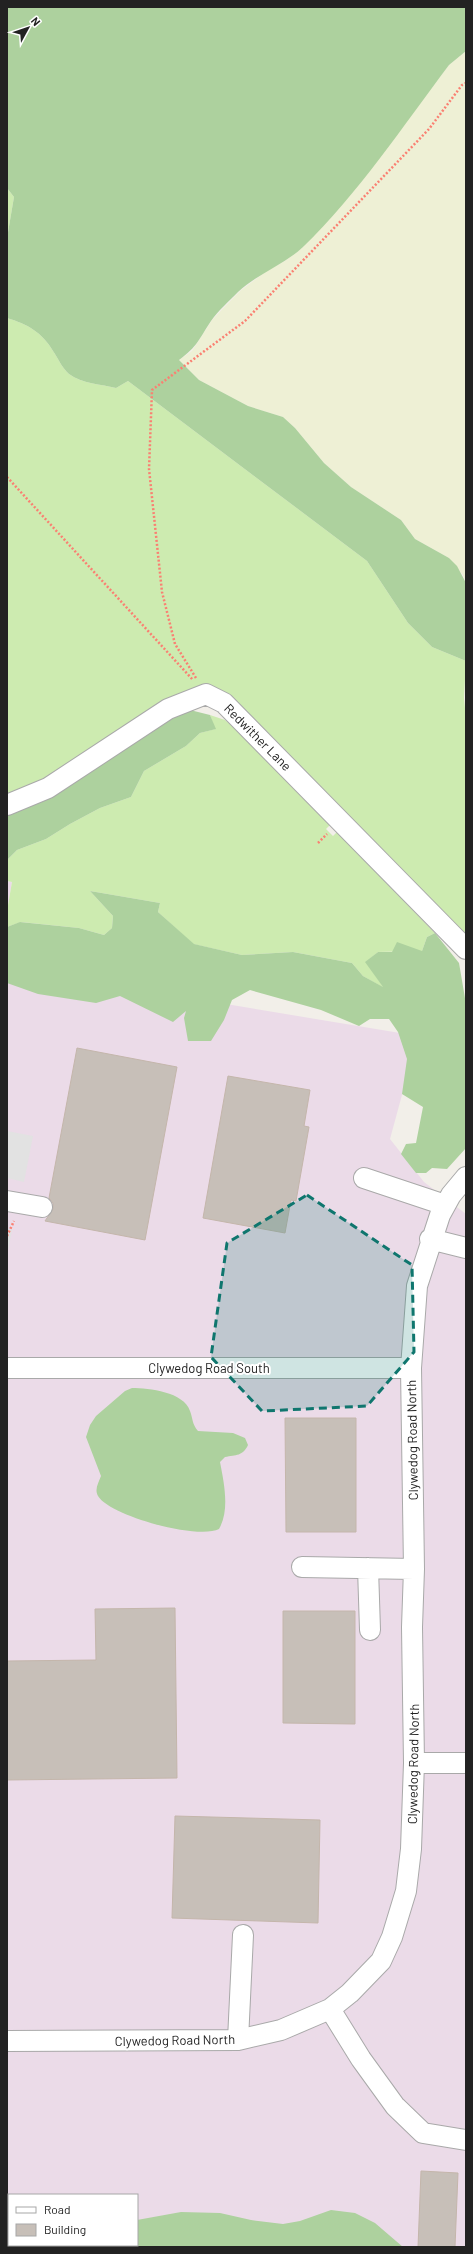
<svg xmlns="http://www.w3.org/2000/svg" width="473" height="2254" viewBox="0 0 473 2254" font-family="Barlow,sans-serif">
<rect width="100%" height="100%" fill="#f2efe9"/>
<path fill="#ebdbe8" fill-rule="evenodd" d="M 7,881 L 12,882 L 7,911 Z
M 7,961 L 69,978 L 418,1036 L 390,1139 L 424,1182 L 466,1214 L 466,2247 L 7,2247 ZM 9,2195 L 137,2195 L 137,2245 L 9,2245 Z"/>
<path fill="#eef0d5" d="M 466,51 L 466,583 L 463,575 L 449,558 L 415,539 L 401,520 L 351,487 L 324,463 L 295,428 L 283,417 L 248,406 L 199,380 L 179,360 L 192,351 L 212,320 L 240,291 L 268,270 L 285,261 L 302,248 L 358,185 L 449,65 Z"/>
<path fill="#cdebb0" d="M 7,188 L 14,197 L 7,238 Z
M 7,318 C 27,324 42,332 53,351 C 58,358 62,368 69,374 C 82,384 101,384 116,388 L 128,381 L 367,561 L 408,623 L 432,647 L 466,661 L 464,698 L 466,718 L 466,940 L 210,690 L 46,781 L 7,798 Z
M 210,715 L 225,720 L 241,733 L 330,825 L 326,829 L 333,836 L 337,832 L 435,933 L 427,937 L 422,951 L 378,952 L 366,962 L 384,988 L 363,976 L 352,963 L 293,952 L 242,955 L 193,944 L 158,912 L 160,903 L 90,891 L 113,916 L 112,928 L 104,935 L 79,928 L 21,922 L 7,927 L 7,911 L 12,882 L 7,881 L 7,860 L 17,850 L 46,839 L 70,824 L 100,808 L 131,797 L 144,771 L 186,746 L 200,733 L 215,729 Z"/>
<path fill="#add19e" d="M 7,7 L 466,7 L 466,51 L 449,65 C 403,126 358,194 303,247 C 284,265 257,274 238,292 C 229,301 218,311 211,321 C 199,339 198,346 179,360 L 199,380 L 248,406 L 283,417 L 295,428 L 324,463 L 351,487 L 401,520 L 415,539 L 449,558 L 457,566 L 466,583 L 466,661 L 432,647 L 408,623 L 367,561 L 128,381 L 116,388 C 101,384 82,384 69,374 C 62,368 58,358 53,351 C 42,332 27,324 7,318 L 7,238 L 14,197 L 7,188 Z
M 190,710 L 210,715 L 216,729 L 200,733 L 186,746 L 144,771 L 131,797 L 100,808 L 70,824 L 46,839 L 17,850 L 7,860 L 7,811 L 140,734 Z
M 90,891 L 160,903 L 158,912 L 194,944 L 242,955 L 293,952 L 352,963 L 363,976 L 383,987 L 365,962 L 378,952 L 392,952 L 397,942 L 422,951 L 427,937 L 435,933 L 459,963 L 466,1004 L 466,1148 L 447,1169 L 432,1168 L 426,1173 L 416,1173 L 401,1154 L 406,1144 L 416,1143 L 423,1107 L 402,1094 L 407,1059 L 398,1032 L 389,1019 L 370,1019 L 359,1026 L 321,1010 L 250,990 L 232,1000 L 224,1020 L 211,1041 L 188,1041 L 184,1018 L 186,1011 L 173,1022 L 120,996 L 96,1003 L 38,994 L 7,983 L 7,927 L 20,922 L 79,928 L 104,935 L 112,928 L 113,916 Z
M 132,1388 C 149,1388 184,1392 190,1411 C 193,1419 192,1424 198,1431 L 233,1433 L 245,1438 L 248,1445 C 243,1456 236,1455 225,1457 L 220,1462 C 224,1483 230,1510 219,1529 C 198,1540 110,1516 98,1496 C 94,1489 99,1482 101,1476 L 86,1437 L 90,1425 L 96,1416 L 125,1391 Z
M 7,2196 L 9,2196 L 9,2245 L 137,2245 L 137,2220 L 181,2212 L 220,2213 L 251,2220 L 283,2224 L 300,2221 L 331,2210 L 355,2213 L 375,2223 L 403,2247 L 7,2247 Z"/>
<path fill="#e2e2e2" d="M 7,1131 L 33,1136 L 24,1182 L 7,1178 Z
M 7,1229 L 12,1230 L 7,1256 Z"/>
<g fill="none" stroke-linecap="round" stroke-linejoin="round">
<path stroke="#aad3df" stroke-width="5" d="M 7,2226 L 9,2227
M 52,2245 L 56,2247"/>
</g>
<path fill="#c7bfb8" stroke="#c4b6ab" d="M 77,1048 L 177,1067 L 145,1240 L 45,1221 L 53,1209 L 53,1203 L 49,1198 Z
M 228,1076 L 310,1090 L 304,1126 L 309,1127 L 296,1201 L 291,1200 L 285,1233 L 203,1218 Z
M 285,1418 L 356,1418 L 356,1532 L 286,1532 Z
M 175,1608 L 177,1778 L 7,1780 L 7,1661 L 96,1660 L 95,1609 Z
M 283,1611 L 355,1611 L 355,1724 L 283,1723 Z
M 175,1816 L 320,1820 L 318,1923 L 172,1918 Z
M 421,2171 L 458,2173 L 455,2247 L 418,2247 Z"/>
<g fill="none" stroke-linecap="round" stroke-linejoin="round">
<defs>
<path id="minor" d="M 7,805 L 48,788 L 168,709 L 206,694 L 224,703 L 466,949
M 364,1178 L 445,1205
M 7,1201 L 42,1207
M 430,1239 L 466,1248
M 7,1368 L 411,1368
M 302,1567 L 414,1569
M 368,1568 L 370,1630
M 414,1763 L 466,1763
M 330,2009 L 361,2059 L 395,2106 L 423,2133 L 466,2140
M 238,2040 L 243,1935
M 7,2041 L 238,2040 L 281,2030 L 330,2009 L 350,1993 L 381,1961 L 392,1937 L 406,1891 L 411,1849 L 414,1763 L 412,1627 L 414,1569 L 411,1368 L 417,1286 L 440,1215 L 451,1195 L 466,1177"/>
</defs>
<use href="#minor" stroke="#a9a9a9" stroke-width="22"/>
<path stroke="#fa8072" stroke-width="2.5" stroke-dasharray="2 2" stroke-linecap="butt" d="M 7,477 L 193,680
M 196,678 L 175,644 L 162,592 L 149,469 L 152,390 L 245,321 L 429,129 L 462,85 L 466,83
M 318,843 L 327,834
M 7,1236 L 14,1221"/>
<use href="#minor" stroke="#fff" stroke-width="20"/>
</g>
<path fill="#0f766e" fill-opacity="0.2" stroke="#0f766e" stroke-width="3" stroke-dasharray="8 5" stroke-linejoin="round" d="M 307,1195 L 412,1265 L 414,1352 L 367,1406 L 262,1411 L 211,1357 L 227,1243 Z"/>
<g text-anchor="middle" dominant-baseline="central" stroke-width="4" stroke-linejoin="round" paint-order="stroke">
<g font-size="13" fill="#222" stroke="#fff">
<text transform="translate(258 737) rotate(45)">Redwither Lane</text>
<text x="209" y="1368">Clywedog Road South</text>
<text transform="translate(412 1440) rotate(-91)">Clywedog Road North</text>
<text transform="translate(413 1764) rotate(-89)">Clywedog Road North</text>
<text transform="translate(175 2040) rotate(-1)">Clywedog Road North</text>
</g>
</g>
<rect width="473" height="2254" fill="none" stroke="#222222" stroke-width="16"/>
<rect x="8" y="2194" width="130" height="52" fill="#ffffff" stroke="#a7a7a7"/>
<rect x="16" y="2207" width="20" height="6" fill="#ffffff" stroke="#a7a7a7"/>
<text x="44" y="2214" font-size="12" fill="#222222">Road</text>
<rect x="16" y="2224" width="20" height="12" fill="#c7bfb8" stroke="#a7a7a7"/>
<text x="44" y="2234" font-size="12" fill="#222222">Building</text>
<g transform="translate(28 28) rotate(50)" stroke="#ffffff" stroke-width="3" paint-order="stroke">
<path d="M0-3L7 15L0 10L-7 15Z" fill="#222222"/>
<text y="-6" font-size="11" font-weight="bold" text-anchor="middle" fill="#222222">N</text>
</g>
</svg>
